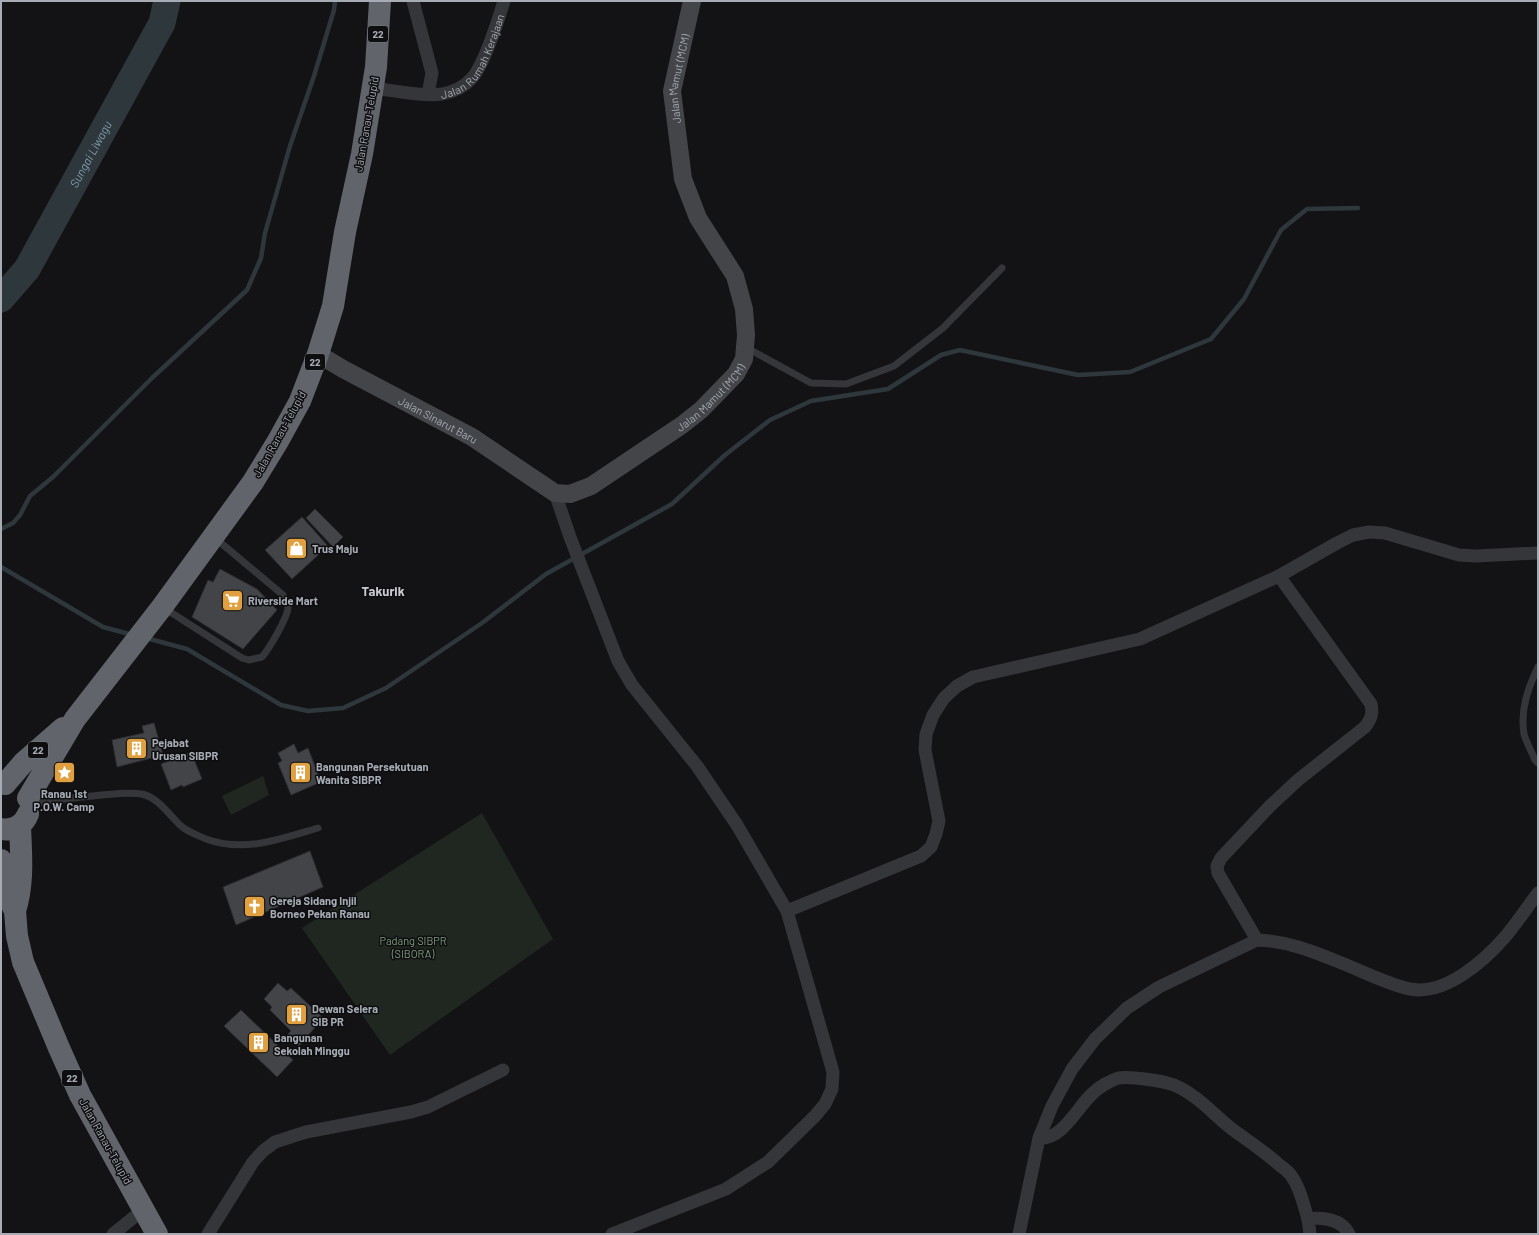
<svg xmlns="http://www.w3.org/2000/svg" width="1539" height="1235" viewBox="0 0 1539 1235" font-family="Barlow,sans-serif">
<rect width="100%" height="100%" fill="#131315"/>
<path fill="#202720" d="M 263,776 L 269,795 L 231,815 L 222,796 Z
M 482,813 L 553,939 L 390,1055 L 302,928 Z"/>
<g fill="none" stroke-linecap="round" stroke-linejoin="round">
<path stroke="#2e373c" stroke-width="4.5" d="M 1,529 L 13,523 L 20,515 L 30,496 L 53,477 L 152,378 L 247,290 L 261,258 L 265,233 L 290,146 L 314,76 L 334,10 L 335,1
M 1,567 L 103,627 L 133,635
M 146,638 L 187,649 L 281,705 L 308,711 L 343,708 L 386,688 L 482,623 L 546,574 L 672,504 L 725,455 L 770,420 L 811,401 L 888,389 L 941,355 L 960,350 L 1078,375 L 1130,372 L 1211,339 L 1244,299 L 1281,230 L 1307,209 L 1358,208"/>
<path stroke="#2e373c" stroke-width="27" id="s1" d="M 1,299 L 27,269 L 162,23 L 167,1"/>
</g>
<path fill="#424448" stroke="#2d2e31" d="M 315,509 L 343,537 L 333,547 L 306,518 Z
M 302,517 L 328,546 L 292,579 L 265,550 Z
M 220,569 L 257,589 L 277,610 L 243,649 L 192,617 L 208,580 L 213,582 Z
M 154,723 L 163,755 L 117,767 L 112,740 L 144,733 L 142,726 Z
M 294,744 L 298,753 L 308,748 L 321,782 L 291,795 L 278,763 L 282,761 L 278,753 Z
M 191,752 L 202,779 L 183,787 L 182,785 L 171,790 L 161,764 Z
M 310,851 L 323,887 L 236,925 L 223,887 Z
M 278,983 L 287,991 L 291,988 L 323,1018 L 299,1046 L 287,1035 L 291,1031 L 270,1010 L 272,1007 L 264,999 Z
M 241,1010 L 293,1060 L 277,1077 L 224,1026 Z"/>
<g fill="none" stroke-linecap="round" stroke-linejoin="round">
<path stroke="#353639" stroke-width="7" d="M 747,348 L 811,383 L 846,384 L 894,366 L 943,328 L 1002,268
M 164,608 L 242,658 L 249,660 L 262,657 C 269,649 288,617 288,607 C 287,603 285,599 283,595 L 215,538
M 1538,667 C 1528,688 1520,710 1524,734 C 1526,742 1532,752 1535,760 L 1538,763
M 30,804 C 54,800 78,797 102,795 C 114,794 129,792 142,794 C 159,798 169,815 181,826 C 188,832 197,835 206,839 C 244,853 281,839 318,828"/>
<g stroke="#353639" stroke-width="13">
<path d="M 413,1 L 432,73 L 428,94"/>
<path id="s2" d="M 372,88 C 392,90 422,97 442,94 C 452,92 464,87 471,79 C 483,68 499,18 504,1"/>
<path d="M 555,493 L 570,537 L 618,661 L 632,685 L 697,766 L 737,825 L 787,911 L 833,1072 L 832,1089 L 825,1104 L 815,1116 L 768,1162 L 726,1189 L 612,1234"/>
<path d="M 787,911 L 921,856 L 931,847 L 936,834 L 939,821 L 925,750 L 926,734 L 933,715 L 944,698 L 957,686 L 973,677 L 1140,639 L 1279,576 L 1337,543 L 1353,535 L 1369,532 L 1385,533 L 1459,555 L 1476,556 L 1538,553"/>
<path d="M 1257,940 L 1218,873 L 1217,866 L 1221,858 L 1270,806 L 1298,780 L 1365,727 C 1371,719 1373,714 1371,704 L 1279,576"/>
<path d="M 1039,1138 C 1062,1141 1078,1106 1093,1093 C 1099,1087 1111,1080 1119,1078 C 1130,1076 1163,1081 1174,1085 C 1196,1094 1213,1114 1232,1129 C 1247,1140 1262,1150 1276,1162 C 1280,1166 1286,1169 1290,1174 C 1300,1187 1303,1203 1308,1219 C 1322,1217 1342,1219 1349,1234"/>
<path d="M 1308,1219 L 1310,1234"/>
<path d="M 113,1234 L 144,1209"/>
<path d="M 208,1234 L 253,1162 L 263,1151 L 275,1142 L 306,1132 L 411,1112 L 428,1107 L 503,1070"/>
<path d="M 1019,1234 L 1039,1138 L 1052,1106 L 1072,1069 L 1095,1039 L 1127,1008 L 1159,987 L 1257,940 C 1287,941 1312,951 1339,962 C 1360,970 1389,985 1410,989 C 1445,996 1484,961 1505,937 C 1517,923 1527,907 1538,893"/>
</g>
<path stroke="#434549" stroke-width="18" id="s3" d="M 318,354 L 343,369 L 472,437 L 555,493 L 570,494 L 591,486 L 682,425 L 701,410 L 736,374 L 744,359 L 746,335 L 744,309 L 735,276 L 698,218 L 683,179 L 672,91 L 692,1"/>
<path stroke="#61646a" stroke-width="22" d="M 5,784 L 24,762 L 63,728
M 28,798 L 75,719 L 162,607 L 253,482 L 278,441 L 300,401 L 318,354 L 333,306 L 345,232 L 362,154 L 376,67 L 380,1
M 1,829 C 13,831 24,825 28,814
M 1,860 L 7,895 L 15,911 L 17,936 L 23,962 L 59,1048 L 80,1095 L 157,1234
M 15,911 C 24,882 21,855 20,825"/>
</g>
<defs>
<symbol id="shop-square" viewBox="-11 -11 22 22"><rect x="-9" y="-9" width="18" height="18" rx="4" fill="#e1a03f" stroke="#0e0e10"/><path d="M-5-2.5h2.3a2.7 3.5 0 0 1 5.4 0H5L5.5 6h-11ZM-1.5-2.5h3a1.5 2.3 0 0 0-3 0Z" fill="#fff"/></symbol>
<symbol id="supermarket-square" viewBox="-11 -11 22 22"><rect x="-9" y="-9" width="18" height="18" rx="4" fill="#e1a03f" stroke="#0e0e10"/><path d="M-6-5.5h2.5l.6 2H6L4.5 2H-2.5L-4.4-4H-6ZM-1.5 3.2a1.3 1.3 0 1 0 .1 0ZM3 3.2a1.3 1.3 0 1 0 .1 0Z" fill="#fff"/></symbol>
<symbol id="building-square" viewBox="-11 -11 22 22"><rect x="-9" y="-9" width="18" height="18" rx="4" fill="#e1a03f" stroke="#0e0e10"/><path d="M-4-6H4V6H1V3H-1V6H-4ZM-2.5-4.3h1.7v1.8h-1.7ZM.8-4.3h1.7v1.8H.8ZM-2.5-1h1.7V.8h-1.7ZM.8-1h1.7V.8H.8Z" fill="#fff"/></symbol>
<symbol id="sight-square" viewBox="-11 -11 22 22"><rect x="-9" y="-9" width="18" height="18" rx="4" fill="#e1a03f" stroke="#0e0e10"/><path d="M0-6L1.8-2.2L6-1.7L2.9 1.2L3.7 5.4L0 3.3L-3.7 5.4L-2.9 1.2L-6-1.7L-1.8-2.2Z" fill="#fff"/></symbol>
<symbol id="church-square" viewBox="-11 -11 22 22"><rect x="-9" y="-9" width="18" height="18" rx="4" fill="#e1a03f" stroke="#0e0e10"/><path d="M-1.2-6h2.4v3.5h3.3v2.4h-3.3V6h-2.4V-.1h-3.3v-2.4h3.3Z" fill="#fff"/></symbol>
</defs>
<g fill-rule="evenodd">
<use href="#shop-square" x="284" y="536" width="25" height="25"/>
<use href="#supermarket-square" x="220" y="588" width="25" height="25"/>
<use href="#building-square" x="124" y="736" width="25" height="25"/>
<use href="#building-square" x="288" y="760" width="25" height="25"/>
<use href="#sight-square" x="52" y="760" width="25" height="25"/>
<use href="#church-square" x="242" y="894" width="25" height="25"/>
<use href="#building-square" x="284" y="1002" width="25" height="25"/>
<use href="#building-square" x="246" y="1030" width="25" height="25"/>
</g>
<g text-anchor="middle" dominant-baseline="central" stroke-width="3" stroke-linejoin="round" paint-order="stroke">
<g fill="#0e0e10" stroke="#787c83" stroke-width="1">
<rect x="368" y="26" width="20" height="16" rx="3"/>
<rect x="305" y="354" width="20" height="16" rx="3"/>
<rect x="28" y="742" width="20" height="16" rx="3"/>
<rect x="62" y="1070" width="20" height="16" rx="3"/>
</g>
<g font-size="10" font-weight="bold" fill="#a6abb4">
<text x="378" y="34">22</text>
<text x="315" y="362">22</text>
<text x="38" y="750">22</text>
<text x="72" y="1078">22</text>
</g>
<g font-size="11" fill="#a6abb4" stroke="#0e0e10">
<text stroke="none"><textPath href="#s2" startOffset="122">Jalan Rumah Kerajaan</textPath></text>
<text stroke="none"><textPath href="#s3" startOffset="810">Jalan Mamut (MCM)</textPath></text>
<text transform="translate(366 124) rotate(-80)">Jalan Ranau-Telupid</text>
<text stroke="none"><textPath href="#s3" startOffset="462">Jalan Mamut (MCM)</textPath></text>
<text stroke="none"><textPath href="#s3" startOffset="137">Jalan Sinarut Baru</textPath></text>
<text transform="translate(279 434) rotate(-61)">Jalan Ranau-Telupid</text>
<text transform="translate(106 1141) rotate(61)">Jalan Ranau-Telupid</text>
</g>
<g font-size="11" font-weight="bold" fill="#a6abb4" stroke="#0e0e10" text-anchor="start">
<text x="312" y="548">Trus Maju</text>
<text x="248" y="600">Riverside Mart</text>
<text x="152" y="742">Pejabat<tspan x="152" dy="13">Urusan SIBPR</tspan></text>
<text x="316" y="766">Bangunan Persekutuan<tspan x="316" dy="13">Wanita SIBPR</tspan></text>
<text x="64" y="793" text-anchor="middle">Ranau 1st<tspan x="64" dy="13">P.O.W. Camp</tspan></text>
<text x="270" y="900">Gereja Sidang Injil<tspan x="270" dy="13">Borneo Pekan Ranau</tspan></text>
<text x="312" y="1008">Dewan Selera<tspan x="312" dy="13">SIB PR</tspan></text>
<text x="274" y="1037">Bangunan<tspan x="274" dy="13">Sekolah Minggu</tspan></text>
</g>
<g font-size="11" fill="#7f9d7f" stroke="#0e0e10">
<text x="413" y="940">Padang SIBPR<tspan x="413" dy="13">(SIBORA)</tspan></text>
</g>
<g font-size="12" font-style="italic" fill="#809bac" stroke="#0e0e10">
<text stroke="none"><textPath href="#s1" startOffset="171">Sungai Liwagu</textPath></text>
</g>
<g font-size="13" font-weight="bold" fill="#c7cad0" stroke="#0e0e10">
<text x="383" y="591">Takurik</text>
</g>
</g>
<rect width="1539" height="1235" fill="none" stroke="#a6abb4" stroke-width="4"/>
</svg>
